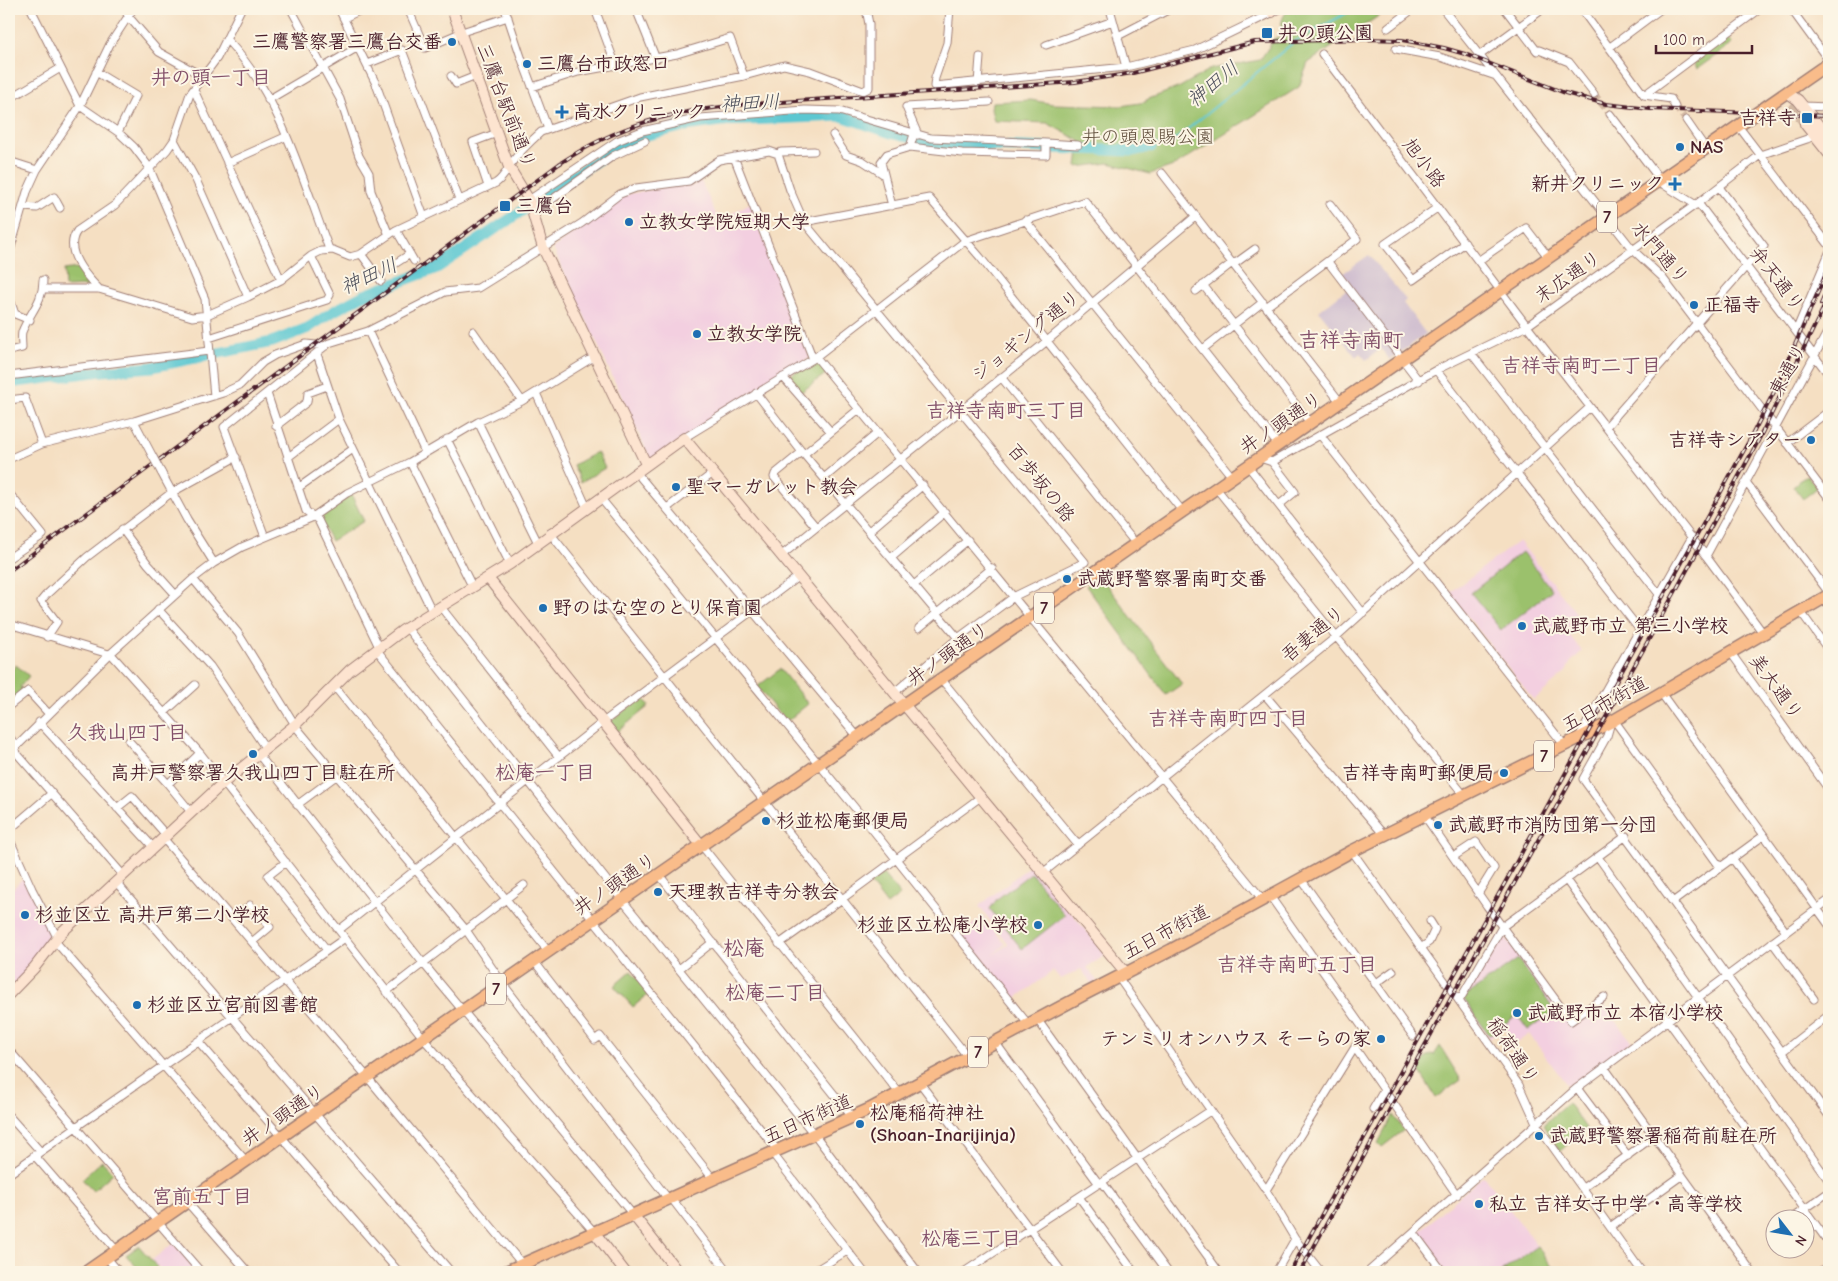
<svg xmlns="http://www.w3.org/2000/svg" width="1838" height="1281" viewBox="0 0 1838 1281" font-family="'Comic Neue','Klee One',sans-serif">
<rect width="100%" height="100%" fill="#fcf5e5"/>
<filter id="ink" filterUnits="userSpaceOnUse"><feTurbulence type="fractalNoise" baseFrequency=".02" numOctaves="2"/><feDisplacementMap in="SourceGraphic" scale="10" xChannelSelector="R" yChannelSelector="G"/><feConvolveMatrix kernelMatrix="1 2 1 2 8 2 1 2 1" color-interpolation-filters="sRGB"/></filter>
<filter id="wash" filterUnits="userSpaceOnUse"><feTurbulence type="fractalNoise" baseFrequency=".0096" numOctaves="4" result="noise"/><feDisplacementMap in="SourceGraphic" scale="20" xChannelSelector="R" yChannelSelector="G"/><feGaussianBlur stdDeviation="1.12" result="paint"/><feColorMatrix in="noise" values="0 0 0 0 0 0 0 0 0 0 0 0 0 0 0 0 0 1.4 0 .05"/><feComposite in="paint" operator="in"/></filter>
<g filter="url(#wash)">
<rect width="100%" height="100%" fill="#f5dfc2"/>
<path fill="#f3cfe0" d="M 701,181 L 719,221 L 750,203 L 810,358 L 766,383 L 651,460 L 553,248 L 624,195 L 670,186 L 692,186 Z
M 1519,541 L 1577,614 L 1571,620 L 1567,632 L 1582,651 L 1570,663 L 1566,672 L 1534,700 L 1449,593 Z
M 1032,864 L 1106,955 L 1087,967 L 1097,981 L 1092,984 L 1081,969 L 1061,979 L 1053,971 L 1012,1001 L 960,935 L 983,916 L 1005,944 L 993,955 L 1008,944 L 979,906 Z
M 23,878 L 53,937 L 33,964 L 9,990 L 9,893 Z
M 1500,936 L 1504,936 L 1570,1025 L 1602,1002 L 1632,1042 L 1570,1089 L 1529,1034 L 1515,1044 L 1504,1028 L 1489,1039 L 1462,1000 Z
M 1483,1176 L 1485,1177 L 1557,1272 L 1446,1272 L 1419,1235 L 1419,1232 Z
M 174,1243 L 196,1270 L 192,1272 L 163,1272 L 152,1260 Z"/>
<path fill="#cfbdcf" d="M 1369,255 L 1406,300 L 1403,303 L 1426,334 L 1390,360 L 1381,349 L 1366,360 L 1360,353 L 1356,357 L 1319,311 L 1351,286 L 1342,274 Z"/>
<path fill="#9bc16c" stroke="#72704c" d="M 1291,9 L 1389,9 L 1308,63 L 1299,87 L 1176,165 L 1150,174 L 1109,163 L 1077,167 L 1080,141 L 1047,123 L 994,121 L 991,109 L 992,102 L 1031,100 L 1053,104 L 1121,106 L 1146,102 L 1146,100 L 1180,87 L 1211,69 L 1260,60 L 1275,38 L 1282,37 C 1281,26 1280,15 1291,9 Z
M 1727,37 L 1732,44 L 1697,69 L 1693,62 Z
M 78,268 L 93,284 L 90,286 L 65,287 L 64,270 Z
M 815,360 L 827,373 L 800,393 L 786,378 Z
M 597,452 L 605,468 L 581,482 L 573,465 Z
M 1807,475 L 1817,488 L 1803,499 L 1793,486 Z
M 351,494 L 364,521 L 331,541 L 318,515 Z
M 1522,552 L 1552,590 L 1501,630 L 1471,593 Z
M 1100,576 L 1182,684 L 1166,695 L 1086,586 Z
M 16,665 L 29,676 L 20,687 L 25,691 L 15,699 L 9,693 L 9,674 Z
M 780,669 L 808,704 L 786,722 L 757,687 Z
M 643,697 L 649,706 L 617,732 L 610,725 L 610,722 Z
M 1031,873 L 1065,915 L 1022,949 L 990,909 L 997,899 Z
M 883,874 L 900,895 L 887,905 L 870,883 Z
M 1518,959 L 1555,1011 L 1528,1030 L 1517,1015 L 1489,1035 L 1463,998 Z
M 631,971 L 650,993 L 633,1007 L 614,986 Z
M 1440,1046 L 1461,1080 L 1436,1098 L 1419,1070 L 1426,1057 L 1432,1054 L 1434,1055 Z
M 1568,1103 L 1586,1128 L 1560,1152 L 1543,1125 Z
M 1393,1115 L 1404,1130 L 1382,1147 L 1378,1143 Z
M 102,1161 L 113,1173 L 93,1191 L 82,1179 Z
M 139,1246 L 157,1267 L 152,1272 L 141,1272 L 126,1255 Z
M 1537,1246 L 1556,1272 L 1501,1272 Z"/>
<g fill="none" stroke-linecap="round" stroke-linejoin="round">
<path stroke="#5bc7d1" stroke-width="2" d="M 1151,147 L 1177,138 L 1294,42 L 1354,9"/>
<path stroke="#5bc7d1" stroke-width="11" d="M 9,383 L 102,371 L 152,367 L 272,342 L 308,328 L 334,311 L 362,296 L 437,268 L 614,149 L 643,136 L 685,126 L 721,121 L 842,116 L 894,134 L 938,144 L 1133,151 L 1151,147"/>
</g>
</g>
<g filter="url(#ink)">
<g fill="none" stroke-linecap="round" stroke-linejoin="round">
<path stroke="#d3b9a4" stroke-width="7" stroke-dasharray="7 3.5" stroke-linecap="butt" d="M 1594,94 L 1610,114
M 1675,107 L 1686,120"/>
<path stroke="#d3b9a4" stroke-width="10" stroke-dasharray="10 5" stroke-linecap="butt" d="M 1790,105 L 1805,124"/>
<defs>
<path id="street" d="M 31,9 L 80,106 L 118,132 L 134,147 L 149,167 L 205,299 L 214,396
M 125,9 L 128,16 L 159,52 L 204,77
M 291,9 L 340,99 L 359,156 L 369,173 L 371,191 L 389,235
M 339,9 L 376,84 L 424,217
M 408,9 L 425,48 L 465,31 L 508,17
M 505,9 L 521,57 L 548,129
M 595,9 L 616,66
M 636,9 L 656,59
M 950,9 L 947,43 L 935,78 L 934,86 L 1126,67 L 1195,50 L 1280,9
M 1110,9 L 1126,67
M 1443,9 L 1633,250 L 1662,277 L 1829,498
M 1505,9 L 1537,51 L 1539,50 L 1569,62 L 1594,94
M 1581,9 L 1644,95 L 1671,99 L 1675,107
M 1791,9 L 1829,61
M 344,18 L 363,9
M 1388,28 L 1413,9
M 1118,36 L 1170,9
M 227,40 C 280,95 302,178 329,249
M 1046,45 L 1113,21
M 1610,47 L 1661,9
M 1396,49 L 1440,57 L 1496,76
M 1322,54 L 1527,326 L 1706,556
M 1480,55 L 1539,12
M 367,64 L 402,50 L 459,199
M 96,72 L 136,96 L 118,132
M 451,76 L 456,84 L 476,76
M 978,83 L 980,57
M 532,87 L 578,72 L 677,54 L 730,38 L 744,76
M 194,90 L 281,280
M 1644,95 L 1760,9
M 9,99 L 59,69
M 268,100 L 358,47
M 1803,106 L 1829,107
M 1610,114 L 1664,185 L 1696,205
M 1686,120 L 1706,149
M 1739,127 L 1829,245
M 833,135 L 846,155 L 863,161 L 883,174
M 918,135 L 906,107 L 989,102
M 174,140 L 196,180 L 248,297
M 910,147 L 962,153 L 1046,155 L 1046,143 L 1078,145
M 778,154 L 781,152 L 814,151
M 734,157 L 813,359
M 9,161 L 37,170
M 227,163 L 285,137
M 1162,173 L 1341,403
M 488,186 L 473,142 L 497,133
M 529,200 L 617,141 L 642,131 L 700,118 L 805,110 L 839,111 L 931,138 L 1046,143
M 1698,203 L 1829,375
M 892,206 L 881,162 L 887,154 L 910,147 L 914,134
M 23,207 L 37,208 L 54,197 L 60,208
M 1437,208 L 1385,244 L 1413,280 L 1465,243
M 533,213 L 613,156 L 645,141
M 1025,220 L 1233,478
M 804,222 L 1085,562 L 1015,596 L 958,638 L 895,692
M 396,230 L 414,261
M 9,254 L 27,192 L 37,170 L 80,106 L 110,44 L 133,9
M 361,254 L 381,281
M 1478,261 L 1526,228 L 1549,258
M 1328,262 L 1419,381
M 393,265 L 410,254
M 1203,285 L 1311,424
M 43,289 L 99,289 L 192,317 L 207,315 L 248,297 L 281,280 L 311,256 L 321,251 L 333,250 L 350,257 L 361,254 L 396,230 L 496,183 C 505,177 507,169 513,161 C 521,150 531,141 541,132 L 640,97 L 744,76 L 784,65 L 810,71 L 863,91 L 869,88 L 869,24 L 866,9
M 99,289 C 86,276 63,250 77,231 L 115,205 L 167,150 L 174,140 L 190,94 L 217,58 L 241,9
M 1196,291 L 1232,263 L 1237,262 L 1255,249
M 9,297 L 15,314 L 30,320
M 1266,307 L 1357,239 L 1330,204
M 368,331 L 425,452
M 473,331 L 522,401
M 1796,331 L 1829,253
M 209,338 L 327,300 L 330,295 L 311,256
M 1203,349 L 1263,302
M 9,351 L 22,348 C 22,343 21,336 22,332 C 29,313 43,303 43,280
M 1471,353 L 1659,594
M 317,354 L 339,419 L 432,611
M 816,357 L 1263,900
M 1436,370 L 1639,629
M 9,376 L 209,351
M 783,377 L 831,432
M 1001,377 L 1136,544
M 267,393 L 306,511 L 318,520 L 379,647
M 536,393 L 587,508
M 756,393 L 802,452 L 958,638
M 9,400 L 25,398 L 42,444
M 134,421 L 153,457
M 478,422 L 538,543
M 276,426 L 307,402 L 308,393 L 327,386
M 1606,427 L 1764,246 L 1719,187
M 1321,436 L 1565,746
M 684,438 L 813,359 L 965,241 L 1085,201 L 1279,446
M 447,439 L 510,564
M 1787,443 L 1829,411
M 802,452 L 775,474 L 774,477 L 816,527
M 804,454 L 859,409
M 287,458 L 339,419
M 1260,458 L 1272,462 L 1295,492 L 1279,505
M 9,459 L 42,444 L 134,421 L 223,393 L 240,385 L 263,362 L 275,355 L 306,344 L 326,346
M 410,462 L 472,586
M 1272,462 L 1436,370 L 1527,326 L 1698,203 L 1760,155 L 1807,139 L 1829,128
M 1248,466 L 1363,613
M 161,472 L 187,520 L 214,563
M 636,472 L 858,737
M 824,478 L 879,432
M 1746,482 L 1829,593
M 298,488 L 353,449
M 1216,488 L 1464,795
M 9,493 L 43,535 L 9,558
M 598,499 L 602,500 L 864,819 L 1028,1024
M 667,508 L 713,473
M 122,529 L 148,564 L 175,594
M 869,531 L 923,485
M 550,533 L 842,899 L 982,796
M 265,537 L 224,427 L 329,343 L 368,331 L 445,292 L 478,288 L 582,223 L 620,194 L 636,188 L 689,181 L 719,160 L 769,151 L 778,154 L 790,190 L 804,222 L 929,198 L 980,257 L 1183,512
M 782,555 L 1047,341 L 1196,216
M 891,558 L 945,512
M 193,579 L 238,633 L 297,728 L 466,930 L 503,984 L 669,1200
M 914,585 L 968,540
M 440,606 L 559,757
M 158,609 L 210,666 L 266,749
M 1801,612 L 1829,651
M 9,624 L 112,655 L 200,753 L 428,1044 L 595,1233
M 407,628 L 623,901 L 818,1139 L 918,1272
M 919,628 L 992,568
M 1763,633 L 1706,556 L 1829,329
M 47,637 L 57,622 L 41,601 L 46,595 L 87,557 L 171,493 L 236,457
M 376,649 L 778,1151
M 1731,653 L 1829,790
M 942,680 L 1078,845
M 334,686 L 548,951
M 1661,693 L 1829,925
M 1265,695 L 1384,835
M 9,706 L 28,691 L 48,713
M 164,713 L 195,685
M 1614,720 L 1720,867
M 39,722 L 153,847
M 1611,722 L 1607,736 L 1583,779 L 1829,1116
M 9,736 L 15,745
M 1579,737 L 1692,537
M 129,741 L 168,784
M 13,749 L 123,875
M 9,754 L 110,654 L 193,579 L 214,563 L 242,547 L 311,518 L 347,493 L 410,462 L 478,422 L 522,401 L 592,358 L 592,354
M 259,755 L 423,963 L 634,1216
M 297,805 L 336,776
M 117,808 L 132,796 L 166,835
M 191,812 L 168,784 L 200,753
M 1424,815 L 1487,906 L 1571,1021 L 1604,997
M 9,830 L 51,794
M 9,838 L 32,889 L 57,937
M 163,838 L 364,1073 L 523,1265
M 702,846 L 900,1094
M 1352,851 L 1519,1085 L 1537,1125 L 1642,1272
M 1453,857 L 1476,842 L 1494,868 L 1478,894
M 1598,857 L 1829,1181
M 1732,858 L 1786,932
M 286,862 L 268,876 L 327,950
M 1044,872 L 1336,637 L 1590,407
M 660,876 L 853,1118
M 1301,879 L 1413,1036
M 1566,880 L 1829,1243
M 116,882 L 451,1272
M 1674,901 L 1763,836
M 233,920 L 250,905 L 270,927 L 252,942
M 339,930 L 603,722 L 799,576
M 55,941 L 246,1161
M 1772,942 L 1814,999
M 779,944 L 842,899 L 968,1057
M 1421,948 L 1429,942 L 1435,929 L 1430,921
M 534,961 L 595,1040 L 600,1036 L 714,1180
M 679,969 L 713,942
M 1118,977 L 1266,1190 L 1295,1239 L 1321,1272
M 1375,984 L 1393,971
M 386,992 L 524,885
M 1459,1001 L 1502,927 L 1626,836
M 1037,1019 L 1219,1272
M 198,1041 L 399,1272
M 995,1042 L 1099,1184
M 1355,1048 L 1457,1195
M 9,1050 L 201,1272
M 1783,1051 L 1829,1015
M 1604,1067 L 1752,1272
M 920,1083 L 1062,1272
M 1577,1088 L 1628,1156
M 1373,1109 L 1384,1090
M 9,1116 L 40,1151
M 773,1154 L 864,1272
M 34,1155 L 117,1251
M 9,1174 L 345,938
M 1102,1182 L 1168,1272
M 1583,1188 L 1653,1137
M 1266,1190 L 1365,1031 L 1270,896
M 1079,1197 L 1134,1272
M 672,1199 L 728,1272
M 187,1202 L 248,1272
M 1792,1218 L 1829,1192
M 1610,1227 L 1681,1176
M 1774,1232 L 1776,1231
M 1414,1233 L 1443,1272
M 107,1258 L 119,1272
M 813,1272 L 847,1251
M 964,1272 L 1210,1111
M 1276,1272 L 1295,1239
M 1368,1272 L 1577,1088 L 1829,900
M 1818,1272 L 1829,1267"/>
<path id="secondary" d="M 452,9 L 509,167 L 529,200 L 543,248 L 645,462 L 650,462
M 1270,9 L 1272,12
M 1788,93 L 1798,100 L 1829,138
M 1805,124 L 1829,154
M 488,578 L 702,846
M 9,994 L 34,968 L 62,932 L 223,783 L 295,725 L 350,670 L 403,630 L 510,564 L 684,438 L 1126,973
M 634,1216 L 678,1272
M 595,1233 L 625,1272"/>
<path id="primary" d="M 86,1272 L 1829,63
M 505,1272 L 870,1109 L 1085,994 L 1171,950 L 1352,851 L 1611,722 L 1829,595"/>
</defs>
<use href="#street" stroke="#a07f76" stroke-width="9"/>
<use href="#secondary" stroke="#a07f76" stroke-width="12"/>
<use href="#primary" stroke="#a07f76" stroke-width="14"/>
<use href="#street" stroke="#fff" stroke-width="7"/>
<use href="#secondary" stroke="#fde4d0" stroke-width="10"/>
<use href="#primary" stroke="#f9bc8a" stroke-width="11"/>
<defs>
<path id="rail" d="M 1821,304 L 1829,286
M 9,571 L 559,164 C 620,124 668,112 739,105 L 1075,82 L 1133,73 L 1255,42 L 1366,39 L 1402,40 L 1444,48 L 1465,54 L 1565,93 L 1606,104 L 1650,109 L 1829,116
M 1290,1272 L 1749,441 L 1776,388 L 1829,267
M 1300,1272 L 1756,445 L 1828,299"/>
</defs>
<use href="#rail" stroke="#4a1f2b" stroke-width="4"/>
<use href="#rail" stroke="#fcf5e5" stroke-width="2" stroke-dasharray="5.5" stroke-linecap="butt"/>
<defs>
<path id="street-bridge" d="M 153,457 L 161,472"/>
</defs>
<use href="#street-bridge" stroke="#a07f76" stroke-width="9" stroke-linecap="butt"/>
<use href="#street-bridge" stroke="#fff" stroke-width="7"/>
</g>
</g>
<g fill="#1f6fb2" stroke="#fcf5e5" stroke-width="2">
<rect x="1261" y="27" width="12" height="12" rx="2.5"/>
<circle cx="452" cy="42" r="5"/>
<circle cx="527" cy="64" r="5"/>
<path d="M559.5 104.5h5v5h5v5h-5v5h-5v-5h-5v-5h5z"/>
<rect x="1801" y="112" width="12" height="12" rx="2.5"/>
<circle cx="1680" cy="147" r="5"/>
<path d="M1672.5 176.5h5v5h5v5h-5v5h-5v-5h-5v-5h5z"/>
<rect x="499" y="200" width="12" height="12" rx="2.5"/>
<circle cx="629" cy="222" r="5"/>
<circle cx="1694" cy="305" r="5"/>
<circle cx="697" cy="334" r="5"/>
<circle cx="1811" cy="440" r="5"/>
<circle cx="676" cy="487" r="5"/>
<circle cx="1067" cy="579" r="5"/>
<circle cx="543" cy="608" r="5"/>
<circle cx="1522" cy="626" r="5"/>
<circle cx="253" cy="754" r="5"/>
<circle cx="1504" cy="773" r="5"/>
<circle cx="766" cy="821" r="5"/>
<circle cx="1438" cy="825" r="5"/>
<circle cx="658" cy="892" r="5"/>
<circle cx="25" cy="915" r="5"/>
<circle cx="1038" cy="925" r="5"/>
<circle cx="137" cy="1005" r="5"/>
<circle cx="1517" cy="1013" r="5"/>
<circle cx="1381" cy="1039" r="5"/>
<circle cx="860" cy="1124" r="5"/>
<circle cx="1539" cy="1136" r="5"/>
<circle cx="1479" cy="1204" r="5"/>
</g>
<g text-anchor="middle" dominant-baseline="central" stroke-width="4" stroke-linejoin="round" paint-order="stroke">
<g fill="#fcf5e5" stroke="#7f5f63" stroke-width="1">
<rect x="1597" y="201.5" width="20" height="31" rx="4"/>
<rect x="1034" y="592.5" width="20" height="31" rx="4"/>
<rect x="1534" y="740.5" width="20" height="31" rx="4"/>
<rect x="486" y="973.5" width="20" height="31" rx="4"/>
<rect x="968" y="1036.5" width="20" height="31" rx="4"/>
</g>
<g font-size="18" font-weight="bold" fill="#4a1f2b">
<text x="1607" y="217">7</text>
<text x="1044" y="608">7</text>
<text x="1544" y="756">7</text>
<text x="496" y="989">7</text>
<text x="978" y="1052">7</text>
</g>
<g font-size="19" font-weight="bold" fill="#4a1f2b" stroke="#fcf5e5" text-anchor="start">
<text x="1278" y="33">井の頭公園</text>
<text x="442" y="42" text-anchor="end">三鷹警察署三鷹台交番</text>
<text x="537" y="64">三鷹台市政窓口</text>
<text x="573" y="112">高水クリニック</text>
<text x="1796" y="118" text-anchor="end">吉祥寺</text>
<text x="1690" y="147">NAS</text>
<text x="1664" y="184" text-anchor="end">新井クリニック</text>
<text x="516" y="206">三鷹台</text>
<text x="639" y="222">立教女学院短期大学</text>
<text x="1704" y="305">正福寺</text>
<text x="707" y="334">立教女学院</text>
<text x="1801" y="440" text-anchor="end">吉祥寺シアター</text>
<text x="686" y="487">聖マーガレット教会</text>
<text x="1077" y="579">武蔵野警察署南町交番</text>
<text x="553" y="608">野のはな空のとり保育園</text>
<text x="1532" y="626">武蔵野市立 第三小学校</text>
<text x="253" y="773" text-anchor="middle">高井戸警察署久我山四丁目駐在所</text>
<text x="1494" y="773" text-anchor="end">吉祥寺南町郵便局</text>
<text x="776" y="821">杉並松庵郵便局</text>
<text x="1448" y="825">武蔵野市消防団第一分団</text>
<text x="668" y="892">天理教吉祥寺分教会</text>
<text x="35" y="915">杉並区立 高井戸第二小学校</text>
<text x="1028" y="925" text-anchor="end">杉並区立松庵小学校</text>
<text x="147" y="1005">杉並区立宮前図書館</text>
<text x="1527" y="1013">武蔵野市立 本宿小学校</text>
<text x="1371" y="1039" text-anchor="end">テンミリオンハウス そーらの家</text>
<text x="870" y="1113">松庵稲荷神社<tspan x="870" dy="22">(Shoan-Inarijinja)</tspan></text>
<text x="1549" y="1136">武蔵野警察署稲荷前駐在所</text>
<text x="1489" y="1204">私立 吉祥女子中学・高等学校</text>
</g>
<g font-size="19" fill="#4a1f2b" stroke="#fcf5e5">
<text transform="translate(506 106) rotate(69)">三鷹台駅前通り</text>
<text transform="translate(1424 163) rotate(53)">旭小路</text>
<text transform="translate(1660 253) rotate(49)">水門通り</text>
<text transform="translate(1568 277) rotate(-35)">末広通り</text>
<text transform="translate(1777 279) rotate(53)">弁天通り</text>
<text transform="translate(1026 336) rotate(-39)">ジョギング通り</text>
<text transform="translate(1788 370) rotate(-61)">東通り</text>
<text transform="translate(1281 423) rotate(-34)">井ノ頭通り</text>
<text transform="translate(1041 483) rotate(51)">百歩坂の路</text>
<text transform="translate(1313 634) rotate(-40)">吾妻通り</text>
<text transform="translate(948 654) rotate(-35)">井ノ頭通り</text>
<text transform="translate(1776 687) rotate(54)">美大通り</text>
<text transform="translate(1605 704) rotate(-29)">五日市街道</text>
<text transform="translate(615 884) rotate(-34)">井ノ頭通り</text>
<text transform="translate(1166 932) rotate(-28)">五日市街道</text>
<text transform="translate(1513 1051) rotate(56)">稲荷通り</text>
<text transform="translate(283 1115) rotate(-34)">井ノ頭通り</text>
<text transform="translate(808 1119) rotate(-24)">五日市街道</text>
</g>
<g font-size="19" fill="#62503e" stroke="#fcf5e5">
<text x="1148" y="137">井の頭恩賜公園</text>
</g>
<g font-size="20" font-weight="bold" fill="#83506a" stroke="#fcf5e5">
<text x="211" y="77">井の頭一丁目</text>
<text x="1581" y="365">吉祥寺南町二丁目</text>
<text x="1006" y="410">吉祥寺南町三丁目</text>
<text x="1228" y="718">吉祥寺南町四丁目</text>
<text x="127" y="732">久我山四丁目</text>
<text x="545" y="772">松庵一丁目</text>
<text x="1297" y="964">吉祥寺南町五丁目</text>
<text x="775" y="992">松庵二丁目</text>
<text x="202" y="1196">宮前五丁目</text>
<text x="971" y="1238">松庵三丁目</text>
</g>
<g font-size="20" font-style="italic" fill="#4f515d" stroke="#fcf5e5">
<text transform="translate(1213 84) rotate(-39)">神田川</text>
<text transform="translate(750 103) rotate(-3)">神田川</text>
<text transform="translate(369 276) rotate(-24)">神田川</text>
</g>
<g font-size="21" font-weight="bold" fill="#83506a" stroke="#fcf5e5">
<text x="1351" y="340">吉祥寺南町</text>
<text x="744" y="948">松庵</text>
</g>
</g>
<rect width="1838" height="1281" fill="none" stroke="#fcf5e5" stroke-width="30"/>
<g transform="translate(1790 1234) rotate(121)"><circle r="24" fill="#fcf5e5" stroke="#b59f9b"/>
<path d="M0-4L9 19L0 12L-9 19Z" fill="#1f6fb2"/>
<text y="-8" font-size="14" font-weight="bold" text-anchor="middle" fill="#4a1f2b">N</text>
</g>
<path d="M1656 45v8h96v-8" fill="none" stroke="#4a1f2b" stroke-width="2.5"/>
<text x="1663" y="45" font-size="15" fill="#4a1f2b" stroke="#fcf5e5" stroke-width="4" paint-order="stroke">100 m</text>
</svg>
